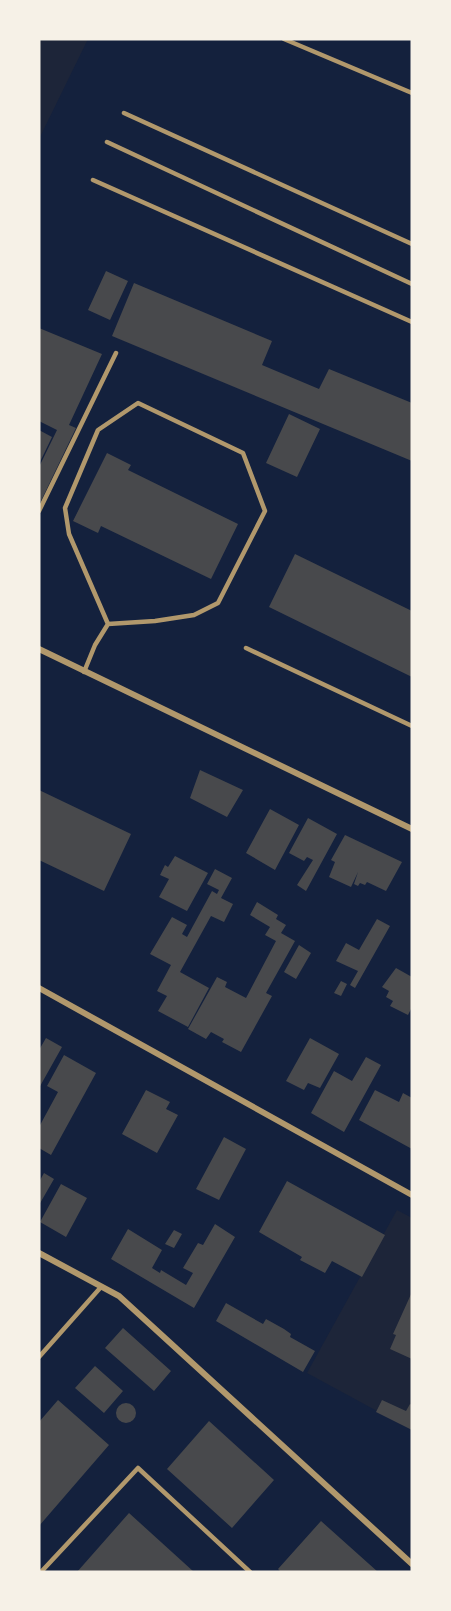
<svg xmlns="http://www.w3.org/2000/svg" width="451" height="1611" viewBox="0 0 451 1611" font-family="Lato,sans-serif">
<rect width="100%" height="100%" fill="#14213d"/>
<path fill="#1d2539" d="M 39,39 L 88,39 L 39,139 Z
M 397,1210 L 412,1218 L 412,1430 L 307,1373 Z"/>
<path fill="#48494c" d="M 106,271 L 128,281 L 110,320 L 88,310 Z
M 134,283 L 272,341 L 262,365 L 319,389 L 329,369 L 412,403 L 412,461 L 112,336 Z
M 39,328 L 102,354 L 69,425 L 76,428 L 39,505 L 39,467 L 57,430 L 39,421 Z
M 289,414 L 320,429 L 297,477 L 266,463 Z
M 39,430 L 52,437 L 39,464 Z
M 107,453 L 131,465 L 128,470 L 238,524 L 211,579 L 101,526 L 98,533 L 73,521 Z
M 295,554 L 412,611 L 412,677 L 269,607 Z
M 200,770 L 243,790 L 227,817 L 190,798 Z
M 39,790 L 131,834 L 104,891 L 39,860 Z
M 270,809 L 299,825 L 275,870 L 246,853 Z
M 308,818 L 337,834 L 306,891 L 297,885 L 313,860 L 307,857 L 304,861 L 289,853 Z
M 345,835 L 402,862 L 386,891 L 367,882 L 365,885 L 360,883 L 358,886 L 354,884 L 358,872 L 351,887 L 329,877 L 335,862 L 331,860 Z
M 175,856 L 208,873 L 187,911 L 159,897 L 169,879 L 160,875 L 165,865 L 168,867 Z
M 215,869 L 232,878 L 221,898 L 233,904 L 224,922 L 211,916 L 180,972 L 209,988 L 188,1027 L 158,1011 L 167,996 L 157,991 L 171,965 L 150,954 L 172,917 L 187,925 L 182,934 L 187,937 L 212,891 L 217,894 L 219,890 L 207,884 Z
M 257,902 L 278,915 L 276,919 L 286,925 L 281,933 L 295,941 L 266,993 L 272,996 L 241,1052 L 222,1042 L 224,1039 L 211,1032 L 206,1039 L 188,1029 L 217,977 L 227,982 L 225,987 L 246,998 L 276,941 L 265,935 L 270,927 L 250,915 Z
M 377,919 L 390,926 L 355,988 L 350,985 L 358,971 L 336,961 L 346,943 L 359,950 Z
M 299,945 L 311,953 L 296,979 L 284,972 Z
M 396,968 L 412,977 L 412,1007 L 408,1015 L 390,1006 L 393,1001 L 386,997 L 389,991 L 382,987 Z
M 341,981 L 347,984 L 341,996 L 334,993 Z
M 46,1038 L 62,1047 L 39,1088 L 39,1050 Z
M 310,1038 L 339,1054 L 320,1088 L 308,1083 L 304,1090 L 286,1081 Z
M 64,1055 L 96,1073 L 51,1155 L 39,1148 L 39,1127 L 58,1092 L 47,1086 Z
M 366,1057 L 381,1065 L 344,1132 L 311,1113 L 334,1071 L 352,1081 Z
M 146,1090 L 170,1102 L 166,1109 L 178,1115 L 157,1153 L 122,1134 Z
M 375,1090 L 399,1102 L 403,1093 L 412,1098 L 412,1149 L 359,1120 Z
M 224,1137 L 246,1149 L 219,1200 L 196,1189 Z
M 44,1173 L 54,1179 L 39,1205 L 39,1182 Z
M 287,1181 L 385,1235 L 362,1277 L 332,1261 L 325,1273 L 300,1260 L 302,1257 L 259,1232 Z
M 61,1184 L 87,1198 L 66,1237 L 40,1222 Z
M 215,1224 L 235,1237 L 194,1308 L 111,1259 L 128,1229 L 162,1250 L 152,1268 L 160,1273 L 161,1270 L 186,1285 L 193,1273 L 183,1268 L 198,1243 L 203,1245 Z
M 174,1230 L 182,1234 L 174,1248 L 165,1244 Z
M 412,1292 L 412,1359 L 390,1349 L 396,1335 L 393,1334 Z
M 226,1303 L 263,1324 L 266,1319 L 284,1329 L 291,1334 L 290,1337 L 315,1351 L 303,1372 L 216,1321 Z
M 123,1328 L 171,1371 L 154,1391 L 105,1348 Z
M 95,1366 L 123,1391 L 104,1413 L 75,1388 Z
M 58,1400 L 109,1445 L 39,1526 L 39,1422 Z
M 382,1400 L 406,1411 L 410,1404 L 412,1405 L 412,1430 L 376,1412 Z
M116 1413a10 10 0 1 1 20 0a10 10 0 1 1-20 0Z
M 209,1421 L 274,1480 L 232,1528 L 167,1469 Z
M 129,1513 L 194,1572 L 77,1572 Z
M 321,1521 L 378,1572 L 281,1572 L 278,1569 Z"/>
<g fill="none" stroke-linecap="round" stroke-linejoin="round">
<path stroke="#b1986c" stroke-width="4.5" d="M 284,39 L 412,93
M 124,113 L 412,244
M 107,142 L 412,284
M 93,180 L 412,322
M 39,511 L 116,353
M 246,648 L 412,726
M 84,672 L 95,645 L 108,624 L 155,621 L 194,615 L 218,603 L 265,511 L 243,453 L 138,403 L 98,430 L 65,508 L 69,534 L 108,624
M 39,1357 L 101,1287
M 41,1572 L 138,1468 L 250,1572"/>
<path stroke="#b1986c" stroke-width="6" d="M 39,649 L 412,829
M 39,988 L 412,1195
M 39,1253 L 119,1296 L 412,1564"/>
</g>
<rect width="451" height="1611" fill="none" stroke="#f6f1e7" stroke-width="81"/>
</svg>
